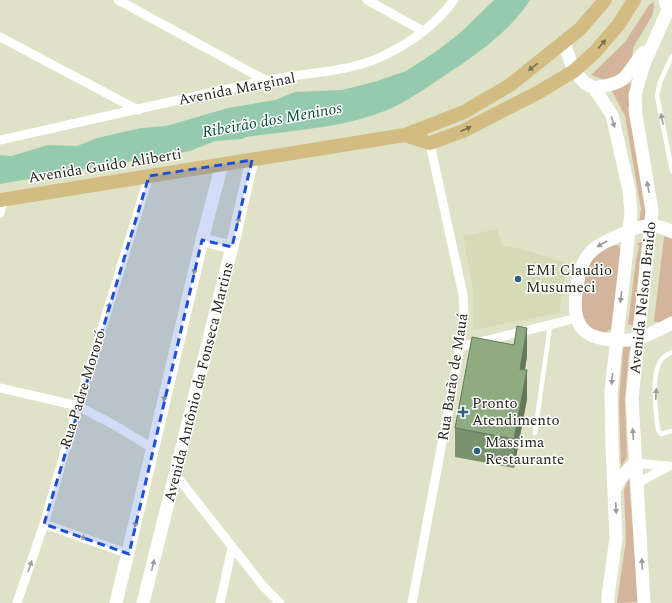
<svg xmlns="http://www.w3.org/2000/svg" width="672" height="603" viewBox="0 0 672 603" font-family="Spectral,serif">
<rect width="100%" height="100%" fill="#dfe2c7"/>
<path fill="#d7dab7" d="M 497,229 L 502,245 L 517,248 L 567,263 L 559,313 L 473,330 L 473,291 L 463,236 Z"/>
<path fill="#d3b59c" d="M 654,2 L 653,14 L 633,48 L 632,63 L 629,68 L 608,81 L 591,75 L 625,42 L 649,5 Z
M 631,83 L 630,103 L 628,109 C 632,131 651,207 645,224 L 639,223 L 641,209 L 625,116 L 611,89 Z
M 670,236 L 672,237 L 672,316 L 661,323 L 654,321 L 664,237 Z
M 642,242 L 644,245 L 633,326 L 628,324 L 636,260 L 639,247 L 637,243 Z
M 619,245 L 621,252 L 611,329 L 606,332 L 595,332 L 586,322 L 580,310 L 584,266 L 594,253 L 607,247 Z
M 625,345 L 632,346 L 629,352 L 625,401 L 627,457 L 621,467 L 619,402 L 623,349 Z
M 629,478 L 638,602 L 617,603 L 626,540 L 624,490 Z"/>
<path fill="#95caae" d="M 494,0 L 530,0 C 513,27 485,48 459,66 C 437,80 415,97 392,108 C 347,128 294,130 246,137 L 242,139 L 215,141 L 190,151 L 0,184 L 0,155 L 11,156 L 48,145 L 77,146 L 97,138 L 141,128 L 166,126 L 228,108 L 275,100 L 295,92 L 342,90 L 374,82 L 406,71 L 434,53 L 460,33 Z"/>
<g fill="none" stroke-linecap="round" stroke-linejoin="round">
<path stroke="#fff" stroke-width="4.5" d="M 672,56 L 660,82 L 657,95 L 672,171
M 672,352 C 668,354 664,356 662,359 C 650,373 656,413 658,430 L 661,434 L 672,431
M 535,433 L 550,326"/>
<path stroke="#fff" stroke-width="9" d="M 118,0 L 265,80
M 367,0 L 423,31
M 0,37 L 138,110
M 0,140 C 88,121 175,100 263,81 C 303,72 343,74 381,57 C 409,44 436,24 454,0
M 0,213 L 4,200
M 460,347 L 577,318
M 0,388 L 78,406 L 116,426 L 152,448
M 635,463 L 669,466
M 175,474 L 263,586 L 280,603
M 638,483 L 669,466
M 44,524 L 129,554
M 17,603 L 44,524 L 78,406 L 149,176
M 220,603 L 232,548
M 412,603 L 460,347 L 464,314 L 463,295 L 429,139"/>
<path stroke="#fff" stroke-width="13" d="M 564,43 L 574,71 L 585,83 L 594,88 L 612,115 L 629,190 L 631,213 L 611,391 L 612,446 L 616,538 L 608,596 L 608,603
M 594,88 C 631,82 622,78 644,52
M 672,232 C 658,223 640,225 626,232 C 614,238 598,243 589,254 C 580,264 578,279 576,293 C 572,325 583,339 615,340 C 622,340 629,341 636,339 C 648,336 661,329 672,323
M 202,240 L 232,247
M 615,489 L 620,479 L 635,463
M 116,603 L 202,240 L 222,164
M 143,603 L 232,247 L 252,160
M 644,603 L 632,399 L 652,211 L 636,115 L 635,95 L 644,64 L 668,10 L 665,0"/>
<path stroke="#d2bc82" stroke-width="14" d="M 405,135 L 430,143 L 463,131 L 539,92 L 574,71 L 596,51 L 619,24 L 634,0
M 0,200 L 405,135 L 464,112 L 510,85 L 580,29 L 605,0"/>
</g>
<path fill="#7a936f" d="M 514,345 L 527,356 L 525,370 L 527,399 L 514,468 L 455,457 L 455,428 Z"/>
<path fill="#63785a" d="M 527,328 L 527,356 L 520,398 L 520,369 Z
M 527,370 L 527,399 L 514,468 L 514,439 Z"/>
<path fill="#8eab81" stroke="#63785a" d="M 517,326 L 527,328 L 520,369 L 527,370 L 514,439 L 455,428 L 472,337 L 514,345 Z"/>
<defs><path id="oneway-solid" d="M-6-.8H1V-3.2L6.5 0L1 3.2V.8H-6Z"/></defs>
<g fill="#7b704e">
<use href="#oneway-solid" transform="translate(602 44) rotate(-50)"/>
<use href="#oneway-solid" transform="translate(533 67) rotate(142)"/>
<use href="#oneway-solid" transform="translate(466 129) rotate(-24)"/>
</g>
<g fill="#9c9d98">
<use href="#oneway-solid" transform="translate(662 119) rotate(-101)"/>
<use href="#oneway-solid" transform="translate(613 122) rotate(73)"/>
<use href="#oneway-solid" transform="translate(648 187) rotate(-100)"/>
<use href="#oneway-solid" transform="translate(238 222) rotate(-77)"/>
<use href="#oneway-solid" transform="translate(602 244) rotate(150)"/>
<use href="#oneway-solid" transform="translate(195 269) rotate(103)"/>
<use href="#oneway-solid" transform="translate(621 297) rotate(97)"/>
<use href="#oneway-solid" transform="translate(108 308) rotate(-73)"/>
<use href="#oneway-solid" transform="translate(612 379) rotate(95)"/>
<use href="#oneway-solid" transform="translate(656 394) rotate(-87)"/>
<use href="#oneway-solid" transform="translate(165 396) rotate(103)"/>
<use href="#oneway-solid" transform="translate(633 434) rotate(-94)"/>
<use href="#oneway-solid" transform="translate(616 508) rotate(87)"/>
<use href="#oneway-solid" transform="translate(136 522) rotate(103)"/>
<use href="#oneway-solid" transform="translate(81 537) rotate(19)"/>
<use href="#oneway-solid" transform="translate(642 564) rotate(-93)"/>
<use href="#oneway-solid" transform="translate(153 565) rotate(-76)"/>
<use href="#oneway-solid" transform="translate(30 566) rotate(-71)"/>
</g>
<path fill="#1d4ed8" fill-opacity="0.2" stroke="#1d4ed8" stroke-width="3" stroke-dasharray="8 5" stroke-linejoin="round" d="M 252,160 L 232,247 L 202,240 L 129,554 L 44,524 L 149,176 Z"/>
<g fill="#2c607d" stroke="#fff" stroke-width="1.5">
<circle cx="518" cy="279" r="4"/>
<path d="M461 406h4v4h4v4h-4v4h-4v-4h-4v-4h4z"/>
<circle cx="477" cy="451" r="4"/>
</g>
<g text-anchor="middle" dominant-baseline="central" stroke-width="3" stroke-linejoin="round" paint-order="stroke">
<g font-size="15" fill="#24251a" stroke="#fff">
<text transform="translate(237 89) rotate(-11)">Avenida Marginal</text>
<text transform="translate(105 166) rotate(-9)">Avenida Guido Aliberti</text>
<text transform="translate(643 298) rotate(-84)">Avenida Nelson Braido</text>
<text transform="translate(453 377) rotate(-81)">Rua Barão de Mauá</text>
<text transform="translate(199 382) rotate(-76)">Avenida Antônio da Fonseca Martins</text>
<text transform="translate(83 389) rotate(-73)">Rua Padre Mororó</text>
</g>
<g font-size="15" fill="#24251a" stroke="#fff" text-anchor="start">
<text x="526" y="270">EMI Claudio<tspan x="526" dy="17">Musumeci</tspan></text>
<text x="472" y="403">Pronto<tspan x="472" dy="17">Atendimento</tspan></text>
<text x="485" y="442">Massima<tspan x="485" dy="17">Restaurante</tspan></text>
</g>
<g font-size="16" font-style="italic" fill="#044a30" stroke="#fff">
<text transform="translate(272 120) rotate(-10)">Ribeirão dos Meninos</text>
</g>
</g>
</svg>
